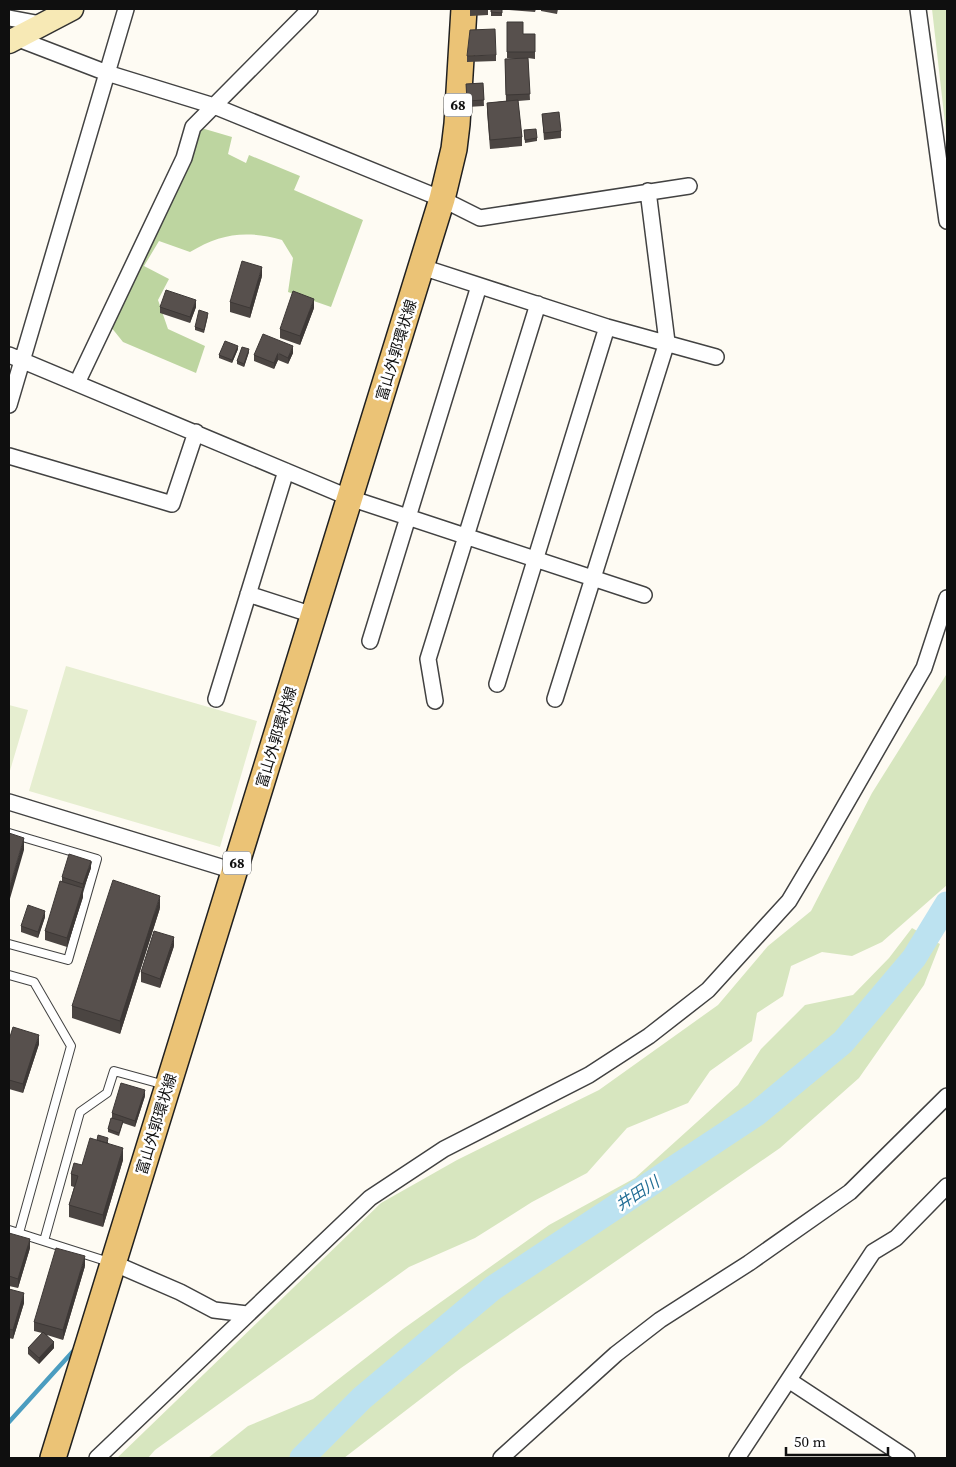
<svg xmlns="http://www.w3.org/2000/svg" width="956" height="1467" viewBox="0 0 956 1467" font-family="'Source Serif 4','Noto Sans JP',serif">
<rect width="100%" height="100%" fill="#fefbf3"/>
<path fill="#d7e6bf" d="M 932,9 L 947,9 L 947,141 L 946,132 Z
M 947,669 L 947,885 L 882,942 L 852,956 L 822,952 L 791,966 L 783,996 L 757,1013 L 752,1041 L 710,1071 L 688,1103 L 627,1128 L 587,1173 L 532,1202 L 475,1238 L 409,1267 L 155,1450 L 148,1458 L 117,1458 L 381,1203 L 457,1160 L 599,1090 L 718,1005 L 768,946 L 811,911 L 872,793 L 946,675 Z
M 912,928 L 940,944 L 924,985 L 859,1078 L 780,1148 L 461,1368 L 344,1458 L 208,1458 L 248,1426 L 313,1399 L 403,1329 L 549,1225 L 635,1178 L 738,1085 L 761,1049 L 805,1005 L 853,995 L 889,958 Z"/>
<path fill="#bdd5a0" d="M 198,127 L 232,137 L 228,154 L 246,163 L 249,155 L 300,176 L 294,190 L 363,220 L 331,307 L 288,292 L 293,258 L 282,240 C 247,230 221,233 190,252 L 159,241 L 144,266 L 169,279 L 158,300 L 168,329 L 205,346 L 196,373 L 123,342 L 107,322 Z"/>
<path fill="#e6eed0" d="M 66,666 L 257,721 L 220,847 L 29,791 Z
M 9,705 L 28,710 L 9,774 Z"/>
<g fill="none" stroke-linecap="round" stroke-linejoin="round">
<path stroke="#4b9dc0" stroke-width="4.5" d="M 9,1422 L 76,1348"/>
<path stroke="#bce2f0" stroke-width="25" d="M 302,1458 L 362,1398 L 493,1288 L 756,1114 L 843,1042 L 914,958 L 947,904"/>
<defs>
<path id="service" d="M 9,833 L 97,859 L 68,960 L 9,944
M 9,975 L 34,982 L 71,1046 L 19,1233
M 9,1230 L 109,1262
M 44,1241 L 80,1112 L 107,1093 L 114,1071 L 165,1085"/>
<path id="minor" d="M 918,9 L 947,221
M 9,18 L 41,24
M 16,38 L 107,73 L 214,106 L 442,199 L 480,218 L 689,186
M 422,267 L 607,327 L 716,357
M 9,355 L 350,498 L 644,595
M 77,383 L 184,158 L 193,127 L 310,9
M 9,405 L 126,9
M 9,456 L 172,504 L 196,432
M 248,594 L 313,615
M 370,641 L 479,286
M 497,684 L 607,327
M 216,699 L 286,471
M 555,699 L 667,342 L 648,191
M 435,701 L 428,659 L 538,304
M 9,802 L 234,871
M 113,1263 L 180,1292 L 214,1310 L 247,1314
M 790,1381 L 907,1458
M 97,1458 L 370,1198 L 444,1149 L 589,1075 L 649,1036 L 708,990 L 789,901 L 820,849 L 924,668 L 947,598
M 501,1458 L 616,1354 L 660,1320 L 749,1263 L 850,1192 L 947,1096
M 737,1458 L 873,1252 L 896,1238 L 947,1186"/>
<path id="secondary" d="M 9,42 L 72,9"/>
<path id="primary" d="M 53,1458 L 442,199 L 454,149 L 457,124 L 464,9"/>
</defs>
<use href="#service" stroke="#424242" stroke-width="10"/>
<use href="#minor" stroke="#424242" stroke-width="18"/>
<use href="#secondary" stroke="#313131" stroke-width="25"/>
<use href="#primary" stroke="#202020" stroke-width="28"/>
<use href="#service" stroke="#fff" stroke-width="8"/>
<use href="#minor" stroke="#fff" stroke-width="15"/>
<use href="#secondary" stroke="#f7e9b5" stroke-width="22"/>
<use href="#primary" stroke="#ebc376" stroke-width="25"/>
</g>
<path fill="#4b4542" d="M 470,9 L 488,9 L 488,15 L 470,16 Z
M 491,9 L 502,9 L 502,16 L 491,16 Z
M 509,9 L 536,9 L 535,12 L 509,10 Z
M 541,9 L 558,9 L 557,14 L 541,11 Z
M 507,22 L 523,34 L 535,34 L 535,59 L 528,58 L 530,100 L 518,101 L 522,137 L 522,146 L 490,149 L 487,112 L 487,103 L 506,101 L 505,59 L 524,58 L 507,58 Z
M 496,55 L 496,61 L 467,62 L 467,56 Z
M 483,83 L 484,106 L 467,107 L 466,84 Z
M 542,114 L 561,131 L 561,138 L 544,140 Z
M 524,130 L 537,138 L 537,141 L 525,143 Z
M 262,276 L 250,318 L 230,312 L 230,302 Z
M 160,307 L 196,307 L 190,323 L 160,313 Z
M 314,308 L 300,345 L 280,338 L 280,329 Z
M 208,316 L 204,333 L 195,330 L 195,327 Z
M 238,349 L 232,363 L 219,358 L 219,355 Z
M 249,352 L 244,367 L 237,364 L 237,361 Z
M 293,353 L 288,364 L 278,360 L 274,369 L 254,361 L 254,355 Z
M 91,868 L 83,890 L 83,897 L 67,947 L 45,940 L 45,931 L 62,881 L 62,877 Z
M 160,908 L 120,1034 L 72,1018 L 72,1006 Z
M 45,917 L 38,938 L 21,932 L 21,926 Z
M 174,946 L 160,988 L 141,982 L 141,972 Z
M 9,1040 L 39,1044 L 23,1093 L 9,1089 Z
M 145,1096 L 135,1127 L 123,1123 L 119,1136 L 108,1132 L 108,1129 L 112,1118 L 112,1113 Z
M 97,1140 L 108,1142 L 108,1143 L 123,1160 L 103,1227 L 69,1217 L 69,1205 L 74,1187 L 71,1186 L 71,1174 L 82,1165 Z
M 9,1233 L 30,1248 L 18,1288 L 9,1286 Z
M 85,1266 L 63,1340 L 47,1335 L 54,1348 L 39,1364 L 28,1354 L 28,1348 L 42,1333 L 34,1331 L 34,1322 Z
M 9,1289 L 24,1303 L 13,1339 L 9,1338 Z"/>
<path fill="#3d3836" d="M 262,267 L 262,276 L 250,318 L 250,308 Z
M 314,299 L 314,308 L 300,345 L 300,336 Z
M 196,300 L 196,307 L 190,323 L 190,317 Z
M 238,346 L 238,349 L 232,363 L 232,360 Z
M 293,346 L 293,353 L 288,364 L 288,358 Z
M 249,349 L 249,352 L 244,367 L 244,364 Z
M 278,353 L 278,360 L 274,369 L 274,363 Z
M 24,838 L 24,850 L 9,902 L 9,889 Z
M 91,861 L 91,868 L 83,890 L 83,884 Z
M 83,888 L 83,897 L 67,947 L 67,938 Z
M 160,896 L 160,908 L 120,1034 L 120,1021 Z
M 45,911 L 45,917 L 38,938 L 38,932 Z
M 174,937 L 174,946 L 160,988 L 160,979 Z
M 39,1035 L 39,1044 L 23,1093 L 23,1084 Z
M 145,1090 L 145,1096 L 135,1127 L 135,1121 Z
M 123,1148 L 123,1160 L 103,1227 L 103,1215 Z
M 30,1239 L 30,1248 L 18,1288 L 18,1279 Z
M 85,1256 L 85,1266 L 63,1340 L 63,1330 Z
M 24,1293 L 24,1303 L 13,1339 L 13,1330 Z
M 54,1342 L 54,1348 L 39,1364 L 39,1358 Z"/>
<path fill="#57504d" stroke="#3d3836" d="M 491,9 L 502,9 L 502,13 L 491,12 Z
M 507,22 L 523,22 L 523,34 L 535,34 L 535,52 L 507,52 Z
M 495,29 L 496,55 L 467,56 L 470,30 Z
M 528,58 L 530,94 L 506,95 L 505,59 Z
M 483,83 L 484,100 L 467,101 L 466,84 Z
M 518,100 L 522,137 L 490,140 L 487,103 Z
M 559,112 L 561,131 L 544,133 L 542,114 Z
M 536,129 L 537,138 L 525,140 L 524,130 Z
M 242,261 L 262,267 L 250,308 L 230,302 Z
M 166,290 L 196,300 L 190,317 L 160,307 Z
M 293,291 L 314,299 L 300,336 L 280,329 Z
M 199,310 L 208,313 L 204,330 L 195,327 Z
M 263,334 L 293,346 L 288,358 L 278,353 L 274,363 L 254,355 Z
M 225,341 L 238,346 L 232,360 L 219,355 Z
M 242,347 L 249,349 L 244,364 L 237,361 Z
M 9,833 L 24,838 L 9,889 Z
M 69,854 L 91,861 L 83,884 L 62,877 Z
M 113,880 L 160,896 L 120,1021 L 72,1006 Z
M 60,881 L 83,888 L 67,938 L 45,931 Z
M 28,905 L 45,911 L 38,932 L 21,926 Z
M 154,931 L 174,937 L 160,979 L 141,972 Z
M 13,1027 L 39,1035 L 23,1084 L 9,1080 L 9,1040 Z
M 121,1083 L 145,1090 L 135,1121 L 112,1113 Z
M 111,1118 L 123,1121 L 119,1133 L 108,1129 Z
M 98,1135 L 108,1138 L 107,1143 L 97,1140 Z
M 90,1138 L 123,1148 L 103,1215 L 69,1205 L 78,1176 L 71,1174 L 74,1163 L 82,1165 Z
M 9,1233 L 30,1239 L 18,1279 L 9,1276 Z
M 56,1248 L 85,1256 L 63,1330 L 34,1322 Z
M 9,1289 L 24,1293 L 13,1330 L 9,1329 Z
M 43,1332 L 54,1342 L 39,1358 L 28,1348 Z"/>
<g text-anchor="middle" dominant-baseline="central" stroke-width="5" stroke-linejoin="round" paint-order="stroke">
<g fill="#fff" stroke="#575757" stroke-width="1">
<rect x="444" y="93.5" width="28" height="23" rx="4"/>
<rect x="223" y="851.5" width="28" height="23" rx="4"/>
</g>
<g font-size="14" font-weight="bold" fill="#0f0f0f">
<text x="458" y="105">68</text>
<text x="237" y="863">68</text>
</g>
<g font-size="15" fill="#0f0f0f" stroke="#fff">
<text transform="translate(396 350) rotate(-73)">富山外郭環状線</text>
<text transform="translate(276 737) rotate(-73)">富山外郭環状線</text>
<text transform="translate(156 1124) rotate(-73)">富山外郭環状線</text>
</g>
<g font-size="16" font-style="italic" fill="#246f96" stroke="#fff">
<text transform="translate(637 1193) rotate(-33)">井田川</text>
</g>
</g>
<rect width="956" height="1467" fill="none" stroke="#0f0f0f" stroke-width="20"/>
<path d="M786 1447v8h102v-8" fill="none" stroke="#0f0f0f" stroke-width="2.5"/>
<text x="794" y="1447" font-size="15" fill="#0f0f0f" stroke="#ffffff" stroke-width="4" paint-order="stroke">50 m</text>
</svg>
